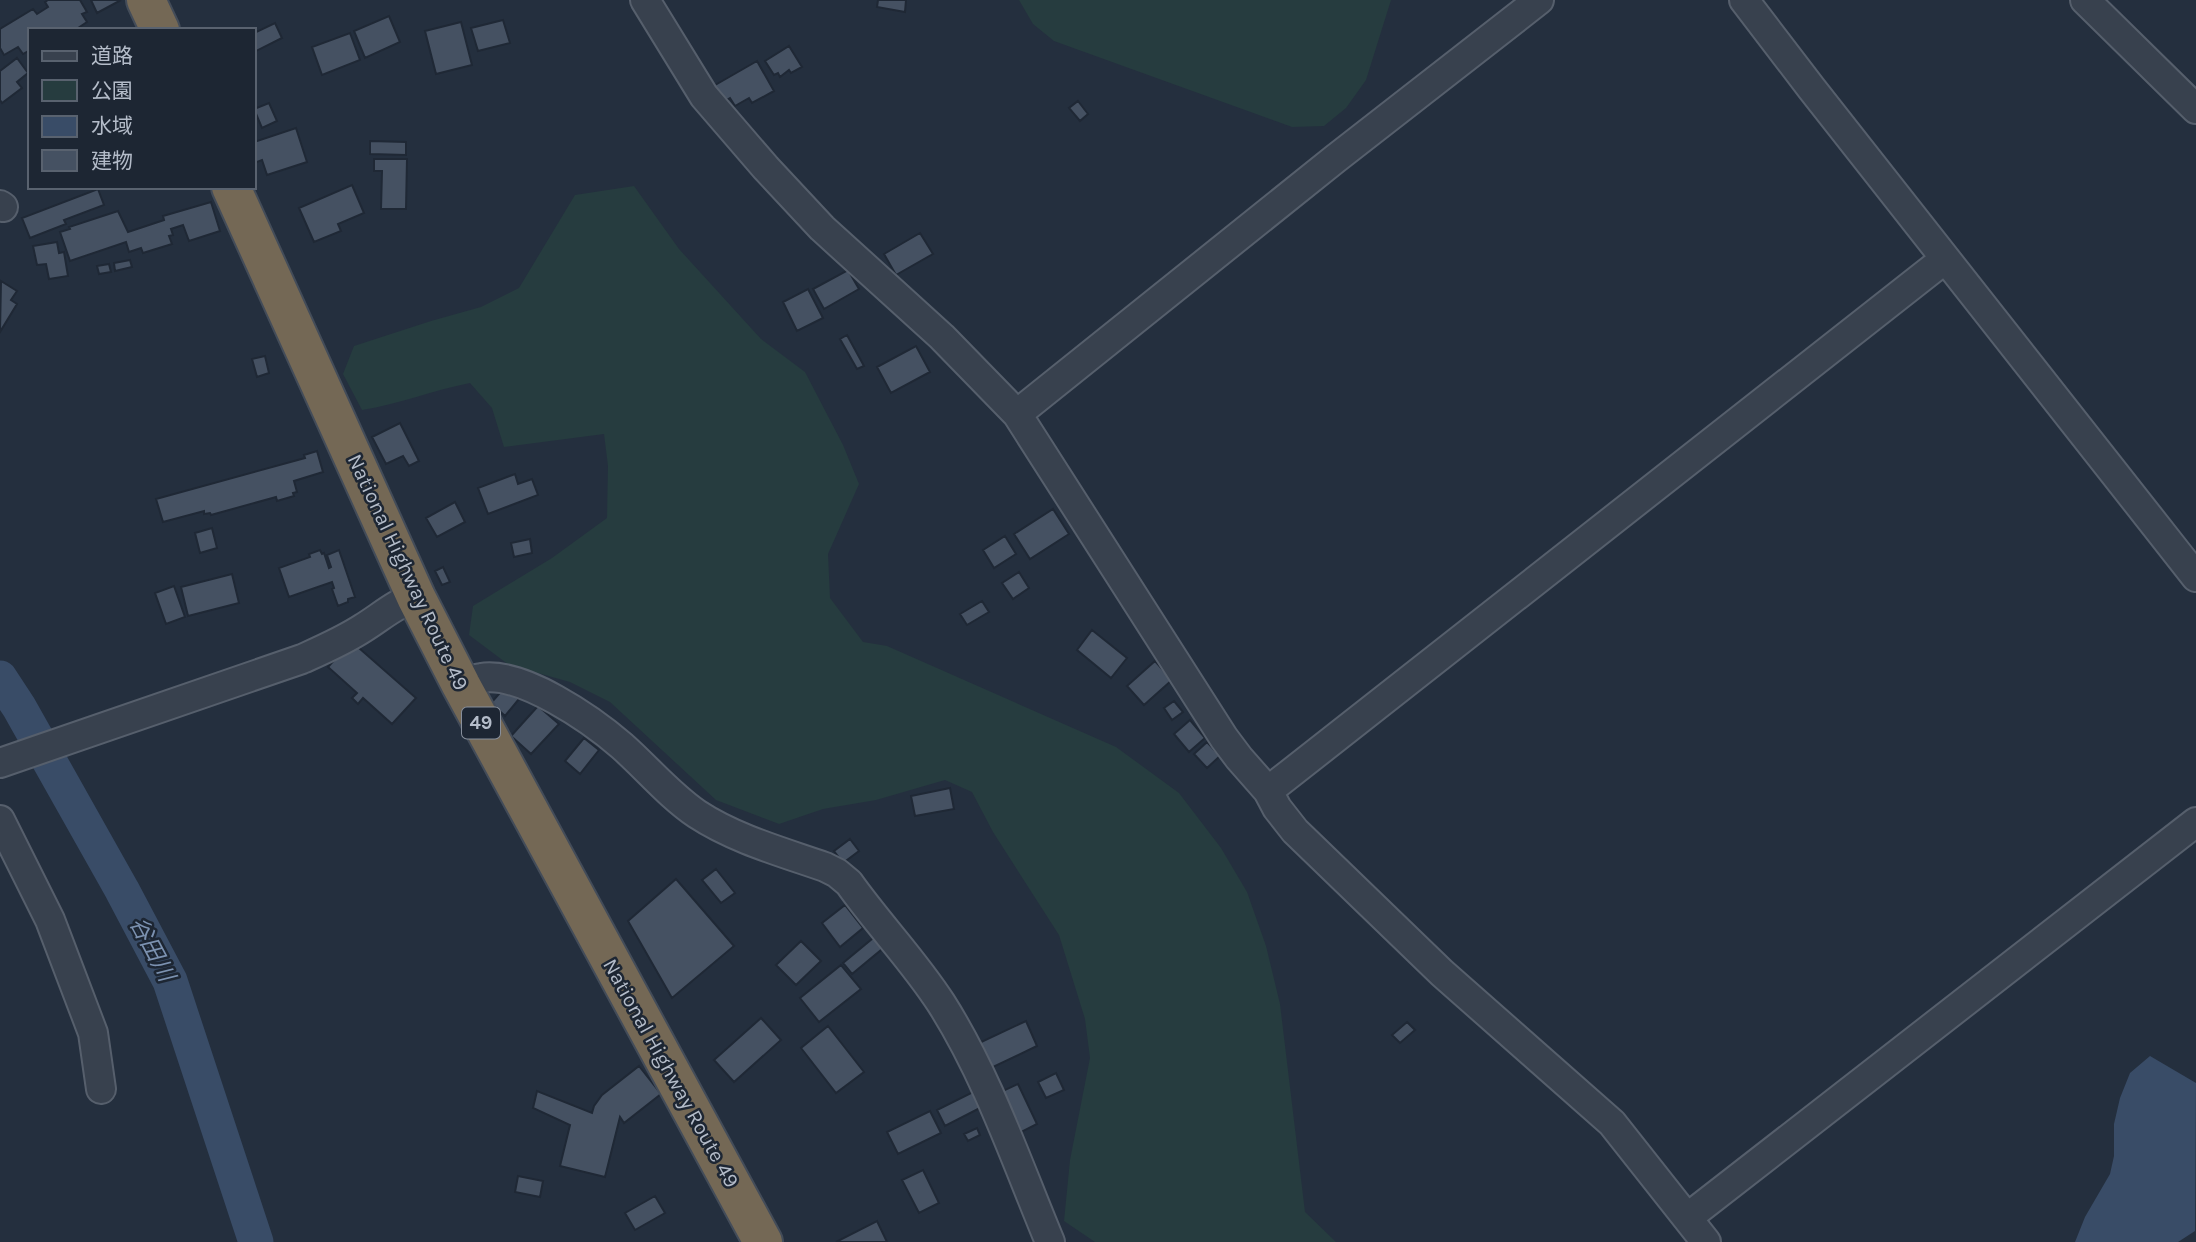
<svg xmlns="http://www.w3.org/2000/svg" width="2196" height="1242" viewBox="0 0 2196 1242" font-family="Karla,'Noto Sans JP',sans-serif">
<rect width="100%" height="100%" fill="#242f3e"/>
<path fill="#263c3f" d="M 1019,0 L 1391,0 L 1366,80 L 1346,108 L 1324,126 L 1292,127 L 1054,41 L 1033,24 Z
M 634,186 L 679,249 L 761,339 L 805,372 L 843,445 L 859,484 L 828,554 L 830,598 L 863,642 L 887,646 L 1116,747 L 1179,793 L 1221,848 L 1247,892 L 1266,946 L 1280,1004 L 1305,1212 L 1336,1242 L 1095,1242 L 1064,1221 L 1070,1160 L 1090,1058 L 1085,1019 L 1059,935 L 993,832 L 972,792 L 945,780 L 876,800 L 823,809 L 779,824 L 716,800 L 610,702 L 570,682 L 509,665 L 469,635 L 473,606 L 552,558 L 607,518 L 608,466 L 604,434 L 504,447 L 492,408 L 470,383 C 434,390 399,404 362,410 L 343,374 L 354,346 L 431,321 L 481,307 L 519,288 L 575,195 Z"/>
<path fill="#394c67" d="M 2150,1056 L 2196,1083 L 2195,1231 L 2178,1242 L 2075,1242 L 2085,1217 L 2110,1174 L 2114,1156 L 2114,1124 L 2120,1098 L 2130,1073 Z"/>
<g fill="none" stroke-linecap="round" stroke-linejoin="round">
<path stroke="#394c67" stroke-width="35" d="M 0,678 L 19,707 L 122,890 L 170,981 L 256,1242"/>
</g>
<path fill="#455162" stroke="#1f2835" stroke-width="2" d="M 48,0 L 80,0 L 87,12 L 82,14 L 87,22 L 75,30 L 30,30 L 30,50 L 23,54 L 18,47 L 4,55 L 0,48 L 0,29 L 33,9 L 37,14 L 48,7 L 45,2 Z
M 91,0 L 121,0 L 97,13 Z
M 878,0 L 906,0 L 905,12 L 877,7 Z
M 389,16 L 400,42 L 365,58 L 354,31 Z
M 503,20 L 510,43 L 478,51 L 471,28 Z
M 461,22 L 472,65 L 436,74 L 425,31 Z
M 275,23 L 282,38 L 254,52 L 254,33 Z
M 350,33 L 360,60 L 322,75 L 312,47 Z
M 789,46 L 802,67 L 791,73 L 789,70 L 780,77 L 778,73 L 774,75 L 765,61 Z
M 17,58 L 28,73 L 17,82 L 22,88 L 2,103 L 0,100 L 0,71 Z
M 757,61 L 774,91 L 752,103 L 749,98 L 735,106 L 730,98 L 720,104 L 710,88 Z
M 1078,101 L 1088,114 L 1080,121 L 1069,108 Z
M 269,103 L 277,121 L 262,128 L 254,109 Z
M 296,128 L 307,162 L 267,175 L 262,160 L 254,163 L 254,142 Z
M 370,141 L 406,142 L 406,155 L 370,154 Z
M 374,159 L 407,159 L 406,209 L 381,209 L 382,171 L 374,171 Z
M 352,185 L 364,213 L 338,224 L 341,231 L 314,242 L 299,208 Z
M 98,189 L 104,205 L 64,220 L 66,224 L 30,238 L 22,218 Z
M 211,202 L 220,231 L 189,241 L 183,225 L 171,229 L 173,235 L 169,236 L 172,244 L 143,253 L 141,248 L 129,252 L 126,242 L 70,261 L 60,232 L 70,229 L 69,227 L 118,211 L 128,232 L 164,220 L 163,216 Z
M 920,233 L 933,254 L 896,275 L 884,254 Z
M 57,242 L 59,253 L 64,252 L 68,276 L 49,279 L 46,264 L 37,265 L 33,246 Z
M 130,260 L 132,267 L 115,271 L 114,263 Z
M 109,264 L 111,272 L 99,274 L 97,266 Z
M 848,270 L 859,289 L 824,309 L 813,289 Z
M 1,281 L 17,291 L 11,300 L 17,304 L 0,332 Z
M 808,289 L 823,318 L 797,331 L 783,302 Z
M 847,335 L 864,366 L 857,369 L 840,339 Z
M 916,346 L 930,372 L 891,393 L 877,367 Z
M 265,356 L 269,373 L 257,377 L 252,359 Z
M 400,423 L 419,461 L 409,466 L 403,456 L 386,464 L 372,437 Z
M 317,451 L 323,472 L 294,481 L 297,492 L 293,493 L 294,496 L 277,501 L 276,497 L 211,515 L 210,513 L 204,514 L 204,511 L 163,522 L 156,499 L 305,458 L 304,455 Z
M 515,474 L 518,484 L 532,479 L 538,495 L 488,514 L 478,488 Z
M 455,502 L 465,522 L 437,537 L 426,518 Z
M 1053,509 L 1069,534 L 1030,559 L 1014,534 Z
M 212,528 L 217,548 L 200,553 L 195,533 Z
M 1005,536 L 1016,554 L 994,568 L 983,550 Z
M 530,539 L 532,553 L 514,557 L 511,543 Z
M 320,550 L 322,554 L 324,553 L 329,568 L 331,567 L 327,555 L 339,550 L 355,597 L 348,599 L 348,602 L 338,606 L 332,589 L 334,588 L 332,582 L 289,597 L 279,568 L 310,557 L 309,554 Z
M 443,567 L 450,582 L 442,585 L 435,571 Z
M 1019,572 L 1029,588 L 1013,599 L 1002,583 Z
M 232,574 L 239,603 L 188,616 L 181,587 Z
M 174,586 L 185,617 L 166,624 L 155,593 Z
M 982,601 L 989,612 L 967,625 L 960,614 Z
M 1092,630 L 1127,658 L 1111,678 L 1077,650 Z
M 351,641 L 416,698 L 392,724 L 363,698 L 358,704 L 352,698 L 357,693 L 328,667 Z
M 1155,661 L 1172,680 L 1144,705 L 1127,686 Z
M 505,687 L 519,699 L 505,716 L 491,703 Z
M 1174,701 L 1183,712 L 1172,720 L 1164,708 Z
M 538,706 L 559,724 L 531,754 L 511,736 Z
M 1190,720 L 1205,738 L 1189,752 L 1174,734 Z
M 584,738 L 599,750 L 580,774 L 565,761 Z
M 1207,742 L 1220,756 L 1207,768 L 1194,754 Z
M 950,788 L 954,809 L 915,816 L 911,796 Z
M 850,839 L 859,851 L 843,863 L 834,851 Z
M 716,869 L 735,893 L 721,903 L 702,880 Z
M 676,879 L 734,946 L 672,998 L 628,921 Z
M 845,905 L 863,928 L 840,947 L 822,923 Z
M 878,934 L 887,945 L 852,974 L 843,963 Z
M 801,941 L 821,961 L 796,985 L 776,965 Z
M 841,965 L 861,989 L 819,1022 L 800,998 Z
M 761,1018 L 781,1040 L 734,1082 L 714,1060 Z
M 1026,1021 L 1037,1046 L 991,1068 L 979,1043 Z
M 1407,1022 L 1415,1030 L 1400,1043 L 1392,1035 Z
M 828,1026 L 864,1072 L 836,1093 L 801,1048 Z
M 639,1066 L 661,1094 L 624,1123 L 620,1117 L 605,1177 L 560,1166 L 570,1125 L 533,1108 L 537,1091 L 592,1113 L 594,1106 L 602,1095 Z
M 1056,1073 L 1064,1090 L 1046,1098 L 1038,1082 Z
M 1018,1084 L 1037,1124 L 1013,1136 L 994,1095 Z
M 973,1092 L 980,1108 L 945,1126 L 937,1110 Z
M 930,1111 L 941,1133 L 898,1154 L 887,1132 Z
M 977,1128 L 980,1135 L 968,1141 L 964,1134 Z
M 923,1170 L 939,1203 L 919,1213 L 902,1180 Z
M 518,1176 L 543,1181 L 540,1197 L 515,1192 Z
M 655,1196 L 665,1213 L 635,1230 L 625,1213 Z
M 877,1221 L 887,1242 L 836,1242 Z"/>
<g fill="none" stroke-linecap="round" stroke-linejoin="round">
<defs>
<path id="minor" d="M 645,0 L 704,96 L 766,168 L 822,228 L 942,337 L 1017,414 L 1224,738 L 1239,758 L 1268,791 L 1277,808 L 1295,831 L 1442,973 L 1612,1123 L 1706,1242
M 1744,0 L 1812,89 L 2196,577
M 2085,0 L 2196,109
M 0,205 L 3,207
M 1017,414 L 1335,159 L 1539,0
M 461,685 C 467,682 474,679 481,678 C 522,671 592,720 622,746 C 647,768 669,795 697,814 C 735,839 782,852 825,867 L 837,873 L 849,883 C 878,924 914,961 941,1003 C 987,1075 1017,1163 1050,1242
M 0,763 L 302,659 C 322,650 343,641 363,628 C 381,617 396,603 416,597
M 1268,791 L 1945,259
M 0,820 L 50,920 L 93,1033 L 101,1089
M 1687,1218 L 2196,822"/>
<path id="highway" d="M 146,0 L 160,30
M 231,187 L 416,597 L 461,685 L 763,1242"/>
</defs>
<use href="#minor" stroke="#565f6c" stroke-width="32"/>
<use href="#highway" stroke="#434c59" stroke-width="42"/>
<use href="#minor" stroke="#38414e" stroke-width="28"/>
<use href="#highway" stroke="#746855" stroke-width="38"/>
</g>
<g text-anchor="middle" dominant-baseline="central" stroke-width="5" stroke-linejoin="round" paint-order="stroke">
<rect fill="#1d2633" stroke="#878f9c" stroke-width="2" x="462" y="707.5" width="38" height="31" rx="5"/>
<g font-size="19" font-weight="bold" fill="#b4bcc9">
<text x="481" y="723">49</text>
</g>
<g font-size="21" fill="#b4bcc9" stroke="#1d2633">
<text transform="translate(408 572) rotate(65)">National Highway Route 49</text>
<text transform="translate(671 1073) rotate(61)">National Highway Route 49</text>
</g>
<g font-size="23" font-style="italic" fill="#7c92b1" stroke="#1d2633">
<text transform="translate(152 949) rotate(62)">谷田川</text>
</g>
</g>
<rect x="28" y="28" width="228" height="161" fill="#1d2633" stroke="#59626f" stroke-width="2"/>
<rect x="42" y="51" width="35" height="10" fill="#38414e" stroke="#59626f" stroke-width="2"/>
<text x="91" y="63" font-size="21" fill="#b4bcc9">道路</text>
<rect x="42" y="80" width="35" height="21" fill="#263c3f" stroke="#59626f" stroke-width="2"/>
<text x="91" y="98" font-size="21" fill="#b4bcc9">公園</text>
<rect x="42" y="116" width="35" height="21" fill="#394c67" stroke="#59626f" stroke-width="2"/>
<text x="91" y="133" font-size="21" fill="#b4bcc9">水域</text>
<rect x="42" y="150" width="35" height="21" fill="#455162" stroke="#59626f" stroke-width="2"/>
<text x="91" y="168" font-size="21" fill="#b4bcc9">建物</text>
</svg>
